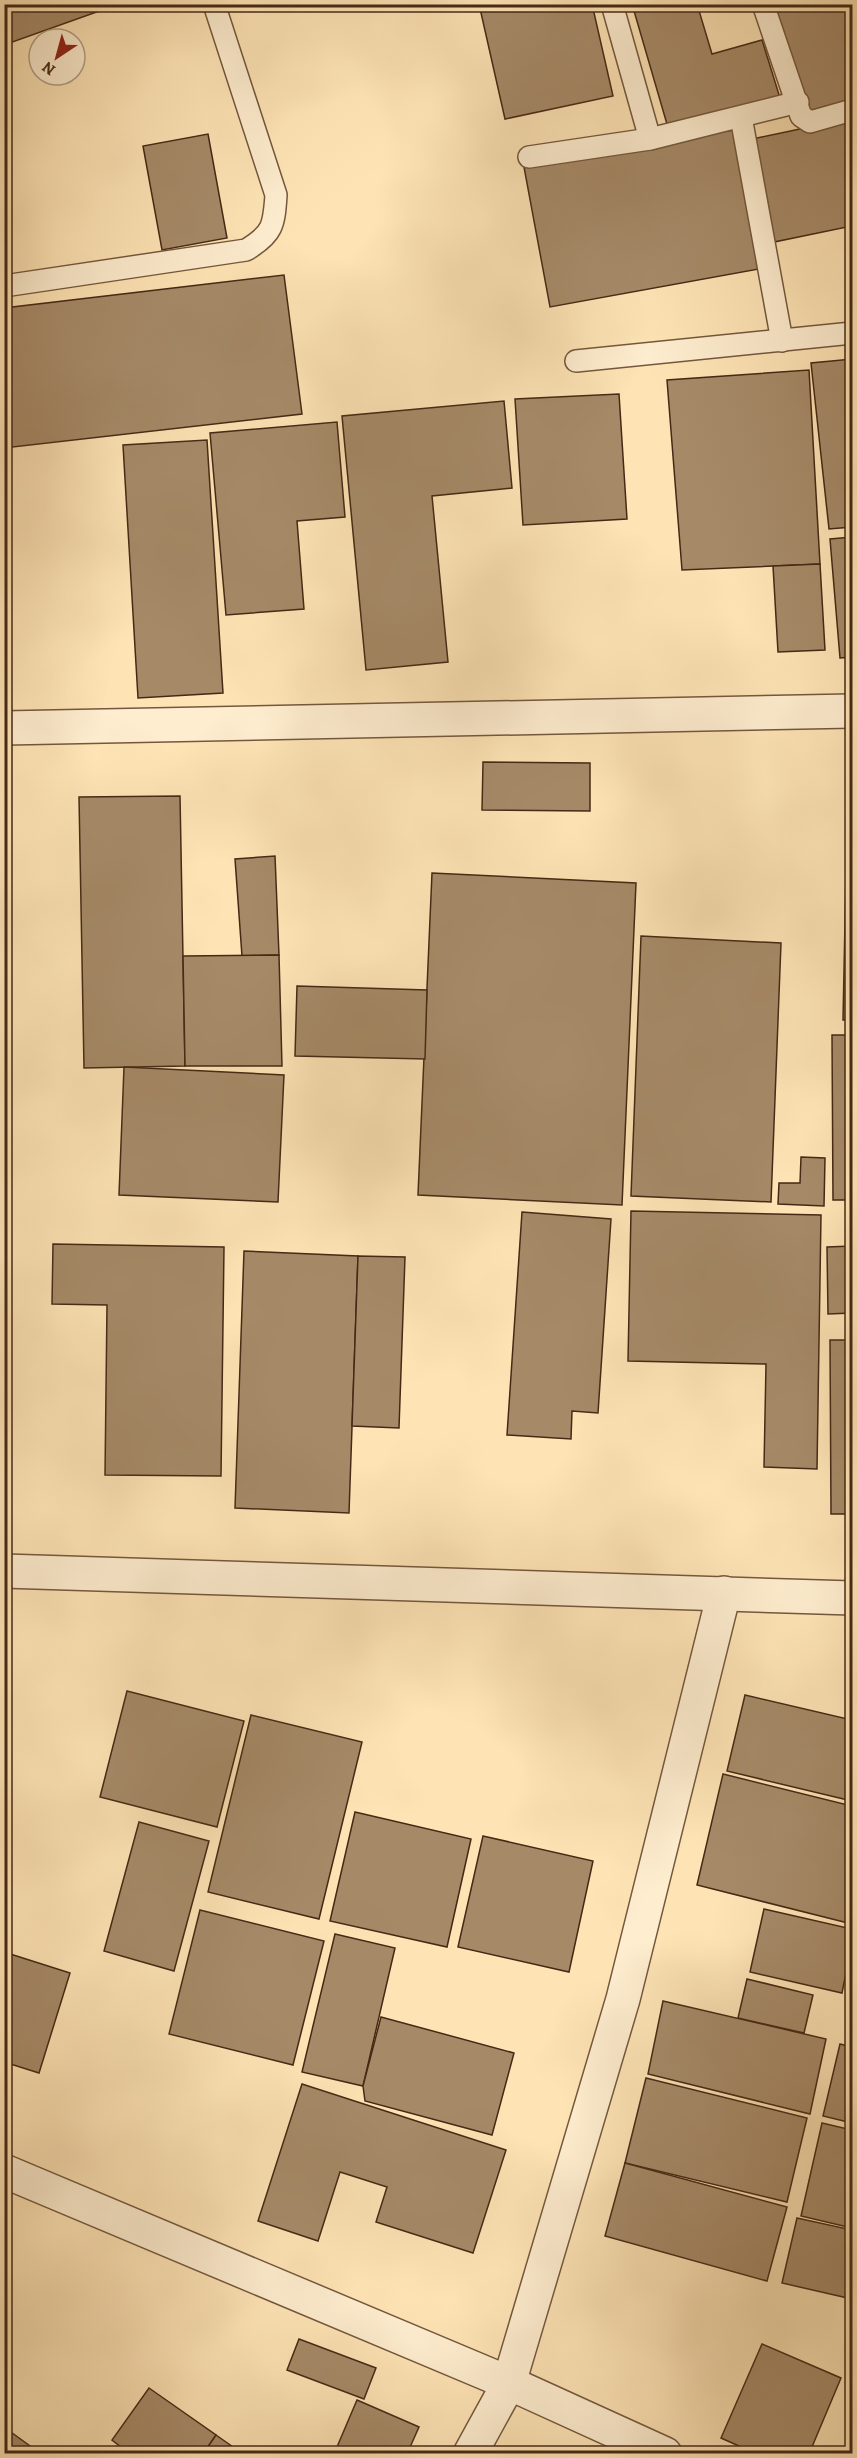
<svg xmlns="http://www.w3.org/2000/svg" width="857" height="2458" viewBox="0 0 857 2458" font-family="Alegreya,serif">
<rect width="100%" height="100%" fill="#fee4b5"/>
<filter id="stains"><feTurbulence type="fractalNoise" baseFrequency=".00333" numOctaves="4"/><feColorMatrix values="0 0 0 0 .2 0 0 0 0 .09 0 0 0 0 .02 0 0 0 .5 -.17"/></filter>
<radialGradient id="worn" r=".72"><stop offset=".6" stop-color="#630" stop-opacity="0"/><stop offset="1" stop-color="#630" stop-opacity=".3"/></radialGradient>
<g fill="#a68a68" stroke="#462915" stroke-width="1.5">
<path d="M27 4H119L4 45V13Z"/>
<path d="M479 4H592L613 96 505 119Z"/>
<path d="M632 4H697L712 54 762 40 780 98 669 131Z"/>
<path d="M773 4H852V102L806 116Z"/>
<path d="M852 118V226L774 242 752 139Z"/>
<path d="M733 130 759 269 550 307 524 167Z"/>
<path d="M208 134 227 238 162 250 143 146Z"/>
<path d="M284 275 302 414 4 448V308Z"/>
<path d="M852 359V527L829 529 811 363Z"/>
<path d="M809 370 820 564 682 570 667 380Z"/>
<path d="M619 394 627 519 523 525 515 399Z"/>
<path d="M504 401 512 488 432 496 448 662 366 670 342 416Z"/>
<path d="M337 422 345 517 297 521 304 609 226 615 210 433Z"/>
<path d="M207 440 223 693 138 698 123 445Z"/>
<path d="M852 537V657L840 658 830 539Z"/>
<path d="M820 564 825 650 778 652 773 566Z"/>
<path d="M483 762 590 763V811L482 810Z"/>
<path d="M848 774 852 775V1020H843Z"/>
<path d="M180 796 185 1066 84 1068 79 797Z"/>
<path d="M275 856 279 955 242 956 235 859Z"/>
<path d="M432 873 636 883 622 1205 418 1195Z"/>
<path d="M641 936 781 943 771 1202 631 1196Z"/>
<path d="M279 955 282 1066H185L183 956Z"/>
<path d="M297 986 427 990 425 1059 295 1056Z"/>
<path d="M832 1035H852V1200H833Z"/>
<path d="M124 1067 284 1075 278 1202 119 1195Z"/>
<path d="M801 1157 825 1158 824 1206 778 1204 779 1183H800Z"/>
<path d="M631 1211 821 1215 817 1469 764 1467 766 1364 628 1361Z"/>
<path d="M522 1212 611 1219 598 1413 572 1411 571 1439 507 1435Z"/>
<path d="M53 1244 224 1247 221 1476 105 1475 107 1305 52 1304Z"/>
<path d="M852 1246V1313L828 1314 827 1247Z"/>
<path d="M244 1251 358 1256 349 1513 235 1508Z"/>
<path d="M358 1256 405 1257 399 1428 352 1426Z"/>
<path d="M830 1340H852V1514H831Z"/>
<path d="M127 1691 244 1721 217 1827 100 1797Z"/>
<path d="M745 1695 852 1720V1801L727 1771Z"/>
<path d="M251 1715 362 1742 319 1919 208 1892Z"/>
<path d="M723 1774 852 1806V1924L697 1885Z"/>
<path d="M355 1812 471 1839 447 1947 330 1921Z"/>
<path d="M139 1822 209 1841 174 1971 104 1951Z"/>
<path d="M483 1836 593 1861 569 1972 458 1947Z"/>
<path d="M764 1909 852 1929V1943L842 1993 750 1972Z"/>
<path d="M200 1910 324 1941 293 2065 169 2034Z"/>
<path d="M335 1934 395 1948 363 2086 302 2072Z"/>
<path d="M4 1952 70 1973 39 2073 4 2062Z"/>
<path d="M747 1979 813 1995 804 2033 738 2018Z"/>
<path d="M663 2001 826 2039 810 2114 648 2074Z"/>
<path d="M381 2017 514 2053 492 2135 365 2101 363 2086Z"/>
<path d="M840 2044 852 2047V2123L823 2116Z"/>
<path d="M646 2078 807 2118 787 2202 625 2163Z"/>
<path d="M302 2084 506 2150 473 2253 376 2222 387 2187 340 2172 318 2241 258 2221Z"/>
<path d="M822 2123 852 2130V2228L801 2216Z"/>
<path d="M625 2163 787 2207 767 2281 605 2236Z"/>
<path d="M797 2218 852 2230V2299L782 2283Z"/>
<path d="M299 2339 376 2368 364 2399 287 2370Z"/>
<path d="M762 2344 841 2378 809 2454H757L721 2438Z"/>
<path d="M149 2388 216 2435 203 2454H130L112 2440Z"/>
<path d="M357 2400 419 2427 407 2454H334Z"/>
<path d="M4 2427 41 2454H4Z"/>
<path d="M216 2435 243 2454H203Z"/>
</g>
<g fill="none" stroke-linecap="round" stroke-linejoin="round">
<g stroke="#74583d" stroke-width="24">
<g id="service">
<path d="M612 4 650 139"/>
<path d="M763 4 801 116 810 122 852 110"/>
<path d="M741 117 782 341"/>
<path d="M529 157 650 139 798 102"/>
<path d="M4 286 246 250C273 234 274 225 276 195L214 4"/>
<path d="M576 361 852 333"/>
</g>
</g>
<g stroke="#74583d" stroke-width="36">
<g id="minor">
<path d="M4 728 852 711"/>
<path d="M4 1571 852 1598"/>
<path d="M4 2171 509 2383 665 2454"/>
<path d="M470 2454 509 2383 623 1999 724 1593"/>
</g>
</g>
<use href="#service" stroke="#feedcf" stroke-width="21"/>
<use href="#minor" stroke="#feedcf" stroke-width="33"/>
</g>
<rect width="857" height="2458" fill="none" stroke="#fee4b5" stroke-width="24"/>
<rect x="6" y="6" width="845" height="2446" fill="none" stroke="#462915" stroke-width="3"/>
<rect x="12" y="12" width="833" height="2434" fill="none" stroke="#462915" stroke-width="1.5"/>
<g transform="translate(57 57) rotate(216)"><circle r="28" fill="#feedcf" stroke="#b49f85" stroke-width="1.5"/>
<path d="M0-4.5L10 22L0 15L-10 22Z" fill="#8f2418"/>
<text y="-9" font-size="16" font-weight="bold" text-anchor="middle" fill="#462915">N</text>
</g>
<rect width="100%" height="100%" filter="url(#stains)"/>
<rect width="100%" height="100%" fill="url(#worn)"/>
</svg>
